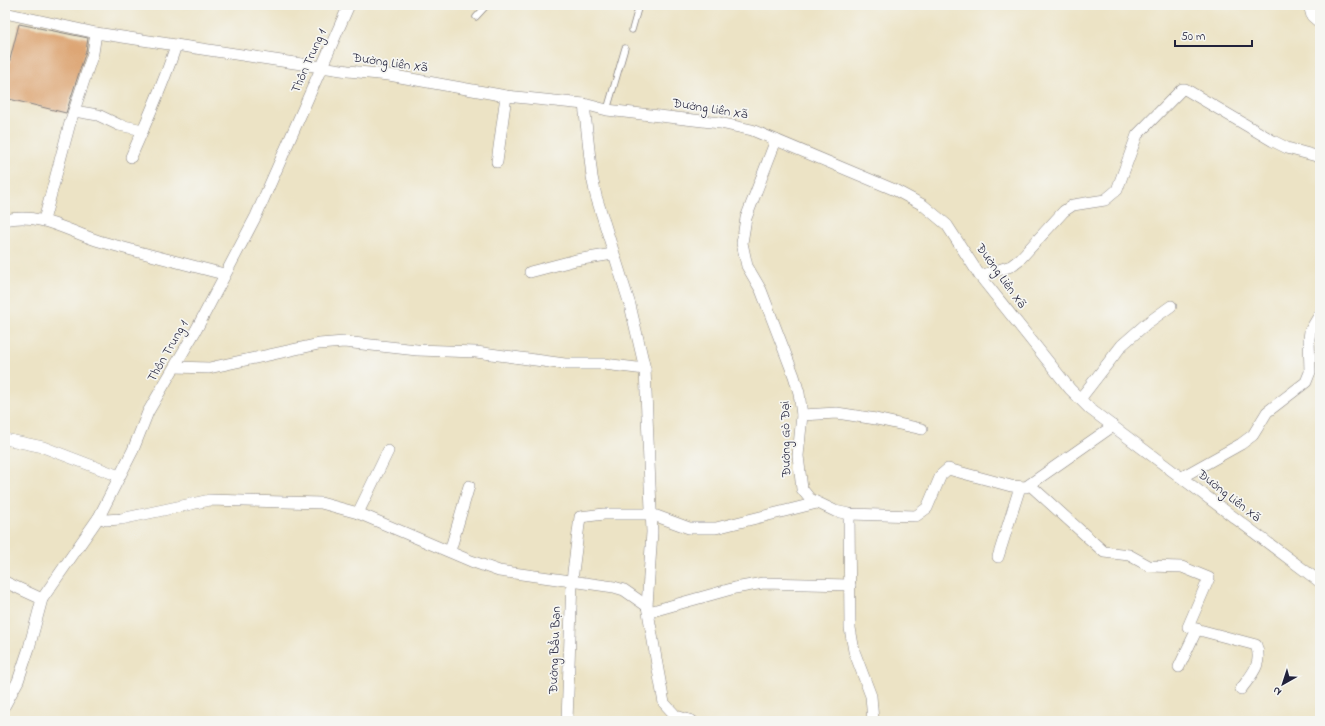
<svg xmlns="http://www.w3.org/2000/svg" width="1325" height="726" viewBox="0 0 1325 726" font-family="'Indie Flower',sans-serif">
<rect width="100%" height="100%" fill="#f6f6f2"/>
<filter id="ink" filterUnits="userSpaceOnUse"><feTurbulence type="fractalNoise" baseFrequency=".025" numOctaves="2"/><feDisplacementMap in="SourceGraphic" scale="8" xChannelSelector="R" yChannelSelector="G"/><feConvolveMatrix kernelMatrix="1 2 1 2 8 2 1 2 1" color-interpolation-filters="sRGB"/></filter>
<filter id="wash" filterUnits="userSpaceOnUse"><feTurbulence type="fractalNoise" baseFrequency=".012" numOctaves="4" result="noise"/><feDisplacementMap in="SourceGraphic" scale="16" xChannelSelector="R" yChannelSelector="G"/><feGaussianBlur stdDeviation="0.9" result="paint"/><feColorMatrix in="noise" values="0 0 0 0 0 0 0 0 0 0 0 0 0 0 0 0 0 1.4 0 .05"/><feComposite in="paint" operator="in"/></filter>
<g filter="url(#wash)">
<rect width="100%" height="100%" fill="#ece3c5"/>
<g id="blocks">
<path fill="#dda675" d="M19 24 88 38 86 51 66 113 5 98V79Z"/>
</g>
</g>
<g filter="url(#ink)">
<use href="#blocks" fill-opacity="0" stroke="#878280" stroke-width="1"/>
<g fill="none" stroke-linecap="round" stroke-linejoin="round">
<g stroke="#878280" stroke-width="7">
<g id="lane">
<path d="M476 17 487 5"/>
<path d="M632 30 639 5"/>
<path d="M607 110 625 48"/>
</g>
</g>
<g stroke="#878280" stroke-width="12">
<g id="street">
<path d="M1309 5 1312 16 1320 23"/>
<path d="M5 13 96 33 348 71 389 75 506 96 584 104 607 110 720 123 752 130 895 190 923 205 947 225 980 276 1070 389 1090 409 1320 582"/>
<path d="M584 104 592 177 596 196 630 305 645 369 652 532 647 606 658 670 664 703 676 716 692 721"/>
<path d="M74 111 98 115 119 125 143 130"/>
<path d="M776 140 746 218 742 243 747 266 761 290 794 376 799 393 802 415 798 456 802 489 810 499 835 511 849 514 916 516 927 508 941 475 948 469 1011 486 1026 487 1113 426"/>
<path d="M131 157C147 120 164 84 176 45"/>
<path d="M497 162 506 96"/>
<path d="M5 220C41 212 67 231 99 241 141 253 182 263 224 274"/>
<path d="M44 220 70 123 93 53 96 33"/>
<path d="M530 272 576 260 613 254"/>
<path d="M980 276 1011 266 1020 259 1064 211 1073 205 1105 200 1117 190 1137 135 1182 89H1185L1273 141 1287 148 1320 157"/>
<path d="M175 367 209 368 319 344 344 342 417 350 476 352 565 364H604L645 369"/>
<path d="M1080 399 1122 345 1146 324 1171 306"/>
<path d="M802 415 837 413 876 419 922 429"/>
<path d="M5 439 43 447 119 476"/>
<path d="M1182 477 1241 444 1253 435 1267 412 1306 382 1310 372 1309 339 1310 331 1320 314"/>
<path d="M1030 485 1104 552 1129 555 1149 566 1182 567 1209 578 1188 627 1256 645C1263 664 1252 674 1241 689"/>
<path d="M358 513 388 451"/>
<path d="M849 514 850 628 854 651 871 696 873 721"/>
<path d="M99 517 106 520 121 519 210 500 321 503 358 513 471 561 499 571 614 587 624 590 647 606"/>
<path d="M450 551 469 486"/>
<path d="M998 557 1020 487"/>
<path d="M5 582 42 599"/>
<path d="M649 612 735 588 763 583 850 585"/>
<path d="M1179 667 1197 629"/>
<path d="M5 705 18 681 29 648 42 599 99 517 133 450 148 412 196 330 256 216 349 5"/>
<path d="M567 721 572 580 580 517 604 514H651L689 528H716L817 503"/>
</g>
</g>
<use href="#lane" stroke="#fff" stroke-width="5.5"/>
<use href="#street" stroke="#fff" stroke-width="11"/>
</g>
</g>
<g text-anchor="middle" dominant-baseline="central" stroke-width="3.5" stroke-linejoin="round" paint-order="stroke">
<g font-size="13" fill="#22223b" stroke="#f6f6f2">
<text transform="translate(309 61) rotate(-66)">Thôn Trung 1</text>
<text transform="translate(390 63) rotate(8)">Đường Liên Xã</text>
<text transform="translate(710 109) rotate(9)">Đường Liên Xã</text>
<text transform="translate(1001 276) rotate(54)">Đường Liên Xã</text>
<text transform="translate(168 351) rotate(-60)">Thôn Trung 1</text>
<text transform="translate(786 439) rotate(-91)">Đường Gò Đại</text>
<text transform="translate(1229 496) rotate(38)">Đường Liên Xã</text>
<text transform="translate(555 650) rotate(-88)">Đường Bầu Bạn</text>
</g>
</g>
<rect width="1325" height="726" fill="none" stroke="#f6f6f2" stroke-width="20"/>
<g transform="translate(1283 684) rotate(219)" stroke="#f6f6f2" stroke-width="3" paint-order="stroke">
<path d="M0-3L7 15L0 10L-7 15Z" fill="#22223b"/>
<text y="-6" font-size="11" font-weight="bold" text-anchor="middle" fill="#22223b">N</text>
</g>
<path d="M1175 40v6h77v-6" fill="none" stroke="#22223b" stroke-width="2"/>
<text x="1181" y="40" font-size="12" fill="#22223b" stroke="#f6f6f2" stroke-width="3" paint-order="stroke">50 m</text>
</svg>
